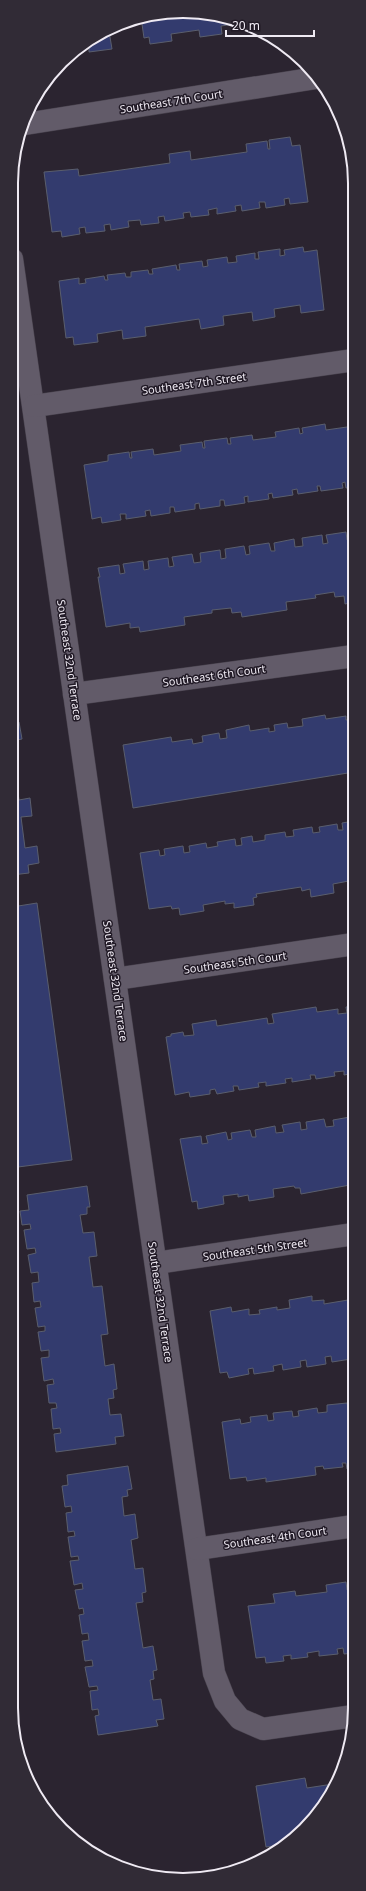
<svg xmlns="http://www.w3.org/2000/svg" width="366" height="1891" viewBox="0 0 366 1891" font-family="'Noto Sans',sans-serif">
<rect width="100%" height="100%" fill="#2b2430"/>
<g fill="#333b6e" stroke="#5a5e6d">
<path d="M205 12 241 23 221 26 222 34 200 37 199 30 171 34 172 41 150 44 149 37 144 38 141 17Z"/>
<path d="M109 31 112 49 89 52V46L81 47 80 46Z"/>
<path d="M290 137 292 146 300 145 308 202 290 204 289 198 284 199 285 205 266 208 265 202H259L260 208 242 211 241 205 235 206 236 211 217 214V208L208 210 209 215 191 217 190 212 183 213 184 218 165 221 164 216 158 217 159 223 141 225 140 220 128 221 129 227 111 230 110 224 104 225 105 231 86 233 85 227 79 228 80 234 62 237 61 231 52 232 44 172 78 169 79 176 170 163 169 154 190 151 191 160 247 152 246 144 267 141 268 149H270L269 140Z"/>
<path d="M303 247 304 252 317 250 324 310 301 313 300 305 274 309 275 317 253 321 252 312 223 316 224 325 201 329 199 319 145 327 146 336 123 339 122 330 97 334 98 342 74 345 73 337 66 338 59 281 79 278V284L86 283 85 279 104 276 105 280H108L107 275 125 273 126 277H131V272L148 270 149 274H153L152 269 176 265 177 270H180L179 264 202 261 203 267 208 266 207 260 227 257 228 263 237 262 236 256 255 253V259H259L258 252 280 249V256L285 255 284 250Z"/>
<path d="M325 424 326 430 354 426V487L346 488 345 482 342 483 343 488 321 491 320 486H317L318 491 298 494 297 489 292 490 293 495 273 498 272 493 268 494 269 499 248 502V496L244 497 245 503 225 506 224 500H220V506L200 509 199 503 195 504V509L175 512 174 507H170V513L151 516 150 510 145 511 146 516 126 519V514H120L121 520 102 523 101 517 92 519 84 465 108 461V455L129 452 130 458H132L131 452 153 449 154 455 181 451 180 445 202 442 203 448H205L204 441 227 438 228 444H231L230 438 252 435 253 440 276 437 275 432 299 428 300 434 303 433 302 428Z"/>
<path d="M354 530V602L345 604 344 596 335 597 334 592 315 595 316 598 286 602 287 610 242 617 241 612 232 613 231 608 212 610V613L184 617 185 625 140 632 139 627 130 628V623L106 627 98 577H100L98 568 119 565 120 574 125 573 123 564 143 561 144 570 149 569 148 561 168 558 169 567 174 566 172 557 192 554 194 563 201 562 200 553 220 550 221 559 226 558 225 549 244 546 246 555 250 554 249 546 269 543 271 551H275L274 543 294 539 295 547 303 546 302 538 322 535 323 544 328 543 326 535 346 532 347 540 352 539 351 531Z"/>
<path d="M325 715 326 719 346 716V720L354 719V772L133 808 123 745 171 737 172 742 192 739 193 744 203 742 202 736 219 733 220 739 227 738 226 730 249 725 250 731 269 728V732L275 731 274 725 287 723 288 728 303 726 302 719Z"/>
<path d="M19 722 22 739 12 741V723Z"/>
<path d="M12 749 19 800 30 798 32 816 21 817 25 848 37 846 39 863 28 865 29 873 12 875Z"/>
<path d="M354 821V880L333 884 334 893 311 897 310 889 302 891 301 887 256 894 257 897 253 898 254 905 234 908V903L225 904V901L203 905 204 911 180 915 179 908 172 909 171 906 149 909 140 853 159 850 160 856 165 855 164 849 183 846 184 853 190 852 189 846 206 843 207 848 218 846 217 842 235 839 236 846 242 845 241 838 252 836 253 842 265 840V835L285 832 286 837 294 836 293 830 312 827 313 833 320 832 319 827 337 824 338 830H343L342 823Z"/>
<path d="M37 903 72 1160 18 1167 12 1121V907Z"/>
<path d="M354 1006V1073L344 1075V1071L334 1072 335 1076 316 1079 315 1075H310L311 1079 292 1082V1078L285 1079 286 1083 266 1086V1082L258 1083 259 1087 239 1090 238 1086H233L234 1091 217 1094 215 1089 210 1090V1094L190 1097 189 1092 175 1095 166 1037 171 1036V1034L183 1032 184 1036 194 1035 192 1024 216 1020 217 1026 267 1018 268 1024 274 1023 272 1014 316 1007 317 1012 338 1009V1014L347 1013 346 1007Z"/>
<path d="M350 1117 352 1124H354V1177L349 1178 350 1185 301 1194 300 1188H295L294 1186 273 1189 274 1197 249 1201 248 1195 238 1197V1194L223 1196 224 1204 198 1209 197 1201 192 1202 180 1139 201 1136 202 1144 208 1143 206 1136 226 1132 228 1140 232 1139 231 1133 250 1130 252 1137H256L255 1130 275 1126 276 1133 284 1132 282 1125 300 1122 301 1130 307 1129 306 1122 324 1119 326 1127 334 1126 333 1120Z"/>
<path d="M87 1186 90 1207H87V1214L80 1215 83 1233 94 1232 97 1256 89 1257 93 1287 102 1286 108 1334 101 1335 105 1366 114 1364 117 1389 113 1390 114 1398 108 1399 110 1415 121 1414 124 1436 115 1437 116 1444 56 1452 54 1434 61 1433 60 1428 53 1429 51 1409 57 1408 56 1403H49L47 1385 54 1384 53 1379 44 1381 41 1358 49 1357V1350L41 1351 38 1332 45 1331V1326L38 1327 35 1308 41 1307 40 1301 34 1302 32 1283 39 1282 38 1272 31 1273 28 1255 36 1253 35 1248 27 1249 24 1230 31 1229 30 1224 22 1225 20 1211 29 1210 27 1195Z"/>
<path d="M312 1296V1301L324 1300V1304L354 1299V1353L349 1354 351 1359 332 1362 331 1356 325 1357 326 1364 307 1367 306 1360 300 1361 301 1367 283 1370 282 1364 273 1366 274 1371 254 1374 253 1368 248 1369 249 1374 229 1378 227 1372 220 1373 210 1311 231 1307 232 1312 249 1309V1315L260 1314 259 1310 277 1307V1310L290 1308 289 1300Z"/>
<path d="M352 1402H354V1468L347 1469 346 1463H342L343 1467 324 1469 323 1466 315 1467 316 1475 266 1482V1478L247 1481 246 1477 230 1479 222 1422 240 1419 241 1424 251 1422 250 1417 267 1415 268 1421 274 1420 273 1413 292 1411 293 1417 299 1416 298 1411 317 1408 318 1413 327 1412V1405L347 1403 348 1408 353 1407Z"/>
<path d="M128 1466 132 1489 127 1490 128 1496 122 1497 124 1516 135 1514 138 1538 131 1540 135 1569 143 1568 146 1592 142 1593 143 1602 136 1603 143 1648 153 1646 157 1670 153 1671 154 1679 150 1680 153 1700 161 1699 164 1719 156 1720 158 1726 98 1735 95 1716 99 1715 98 1709 92 1710 90 1691 98 1690 97 1686 89 1687 85 1667 93 1666 92 1660 85 1661 82 1641 89 1640 88 1633 82 1634 79 1615 84 1614 83 1608 79 1609 75 1590 83 1589 82 1583 74 1585 70 1561 79 1560 78 1556 71 1557 68 1537 75 1536 74 1531 68 1532 66 1513 72 1512 71 1506 65 1507 62 1486 68 1485 67 1475Z"/>
<path d="M354 1581V1653L344 1654 343 1648 337 1649 338 1654 319 1656V1651L307 1653 308 1657 291 1659V1655L283 1656 284 1661 266 1663 265 1657 256 1658 248 1606 275 1603 273 1594 295 1591 296 1596 327 1592 326 1585 346 1582 347 1590 351 1589 350 1582Z"/>
<path d="M305 1778 307 1788 333 1784V1779L337 1778 332 1794 296 1837 274 1851 273 1846 266 1847 256 1786Z"/>
</g>
<g fill="none" stroke-linecap="round" stroke-linejoin="round">
<g stroke="#48424d" stroke-width="23">
<g id="street">
<path d="M25 124 316 78"/>
<path d="M12 259 214 1673 225 1701 240 1719 263 1729 354 1716"/>
<path d="M34 406 354 360"/>
<path d="M74 694 354 656"/>
<path d="M115 979 354 944"/>
<path d="M156 1263 354 1234"/>
<path d="M197 1549 354 1526"/>
</g>
</g>
<use href="#street" stroke="#625b69" stroke-width="22"/>
</g>
<g text-anchor="middle" dominant-baseline="central" stroke-width="3" stroke-linejoin="round" paint-order="stroke">
<g font-size="11" fill="#efeaf3" stroke="#211a26">
<text transform="translate(171 101) rotate(-9)">Southeast 7th Court</text>
<text transform="translate(194 383) rotate(-8)">Southeast 7th Street</text>
<text transform="translate(70 660) rotate(82)">Southeast 32nd Terrace</text>
<text transform="translate(214 675) rotate(-8)">Southeast 6th Court</text>
<text transform="translate(235 962) rotate(-8)">Southeast 5th Court</text>
<text transform="translate(116 981) rotate(82)">Southeast 32nd Terrace</text>
<text transform="translate(255 1249) rotate(-8)">Southeast 5th Street</text>
<text transform="translate(161 1302) rotate(82)">Southeast 32nd Terrace</text>
<text transform="translate(275 1537) rotate(-8)">Southeast 4th Court</text>
</g>
</g>
<path d="M0 0H366V1891H0ZM183 18H183A165 165 0 0 1 348 183V1708A165 165 0 0 1 183 1873H183A165 165 0 0 1 18 1708V183A165 165 0 0 1 183 18Z" fill="#312b36" fill-rule="evenodd"/>
<path fill="none" stroke="#efeaf3" stroke-width="2" d="M183 18H183A165 165 0 0 1 348 183V1708A165 165 0 0 1 183 1873H183A165 165 0 0 1 18 1708V183A165 165 0 0 1 183 18Z"/>
<path d="M226 30v6h88v-6" fill="none" stroke="#efeaf3" stroke-width="2"/>
<text x="232" y="30" font-size="12" fill="#efeaf3" stroke="#211a26" stroke-width="3" paint-order="stroke">20 m</text>
</svg>
